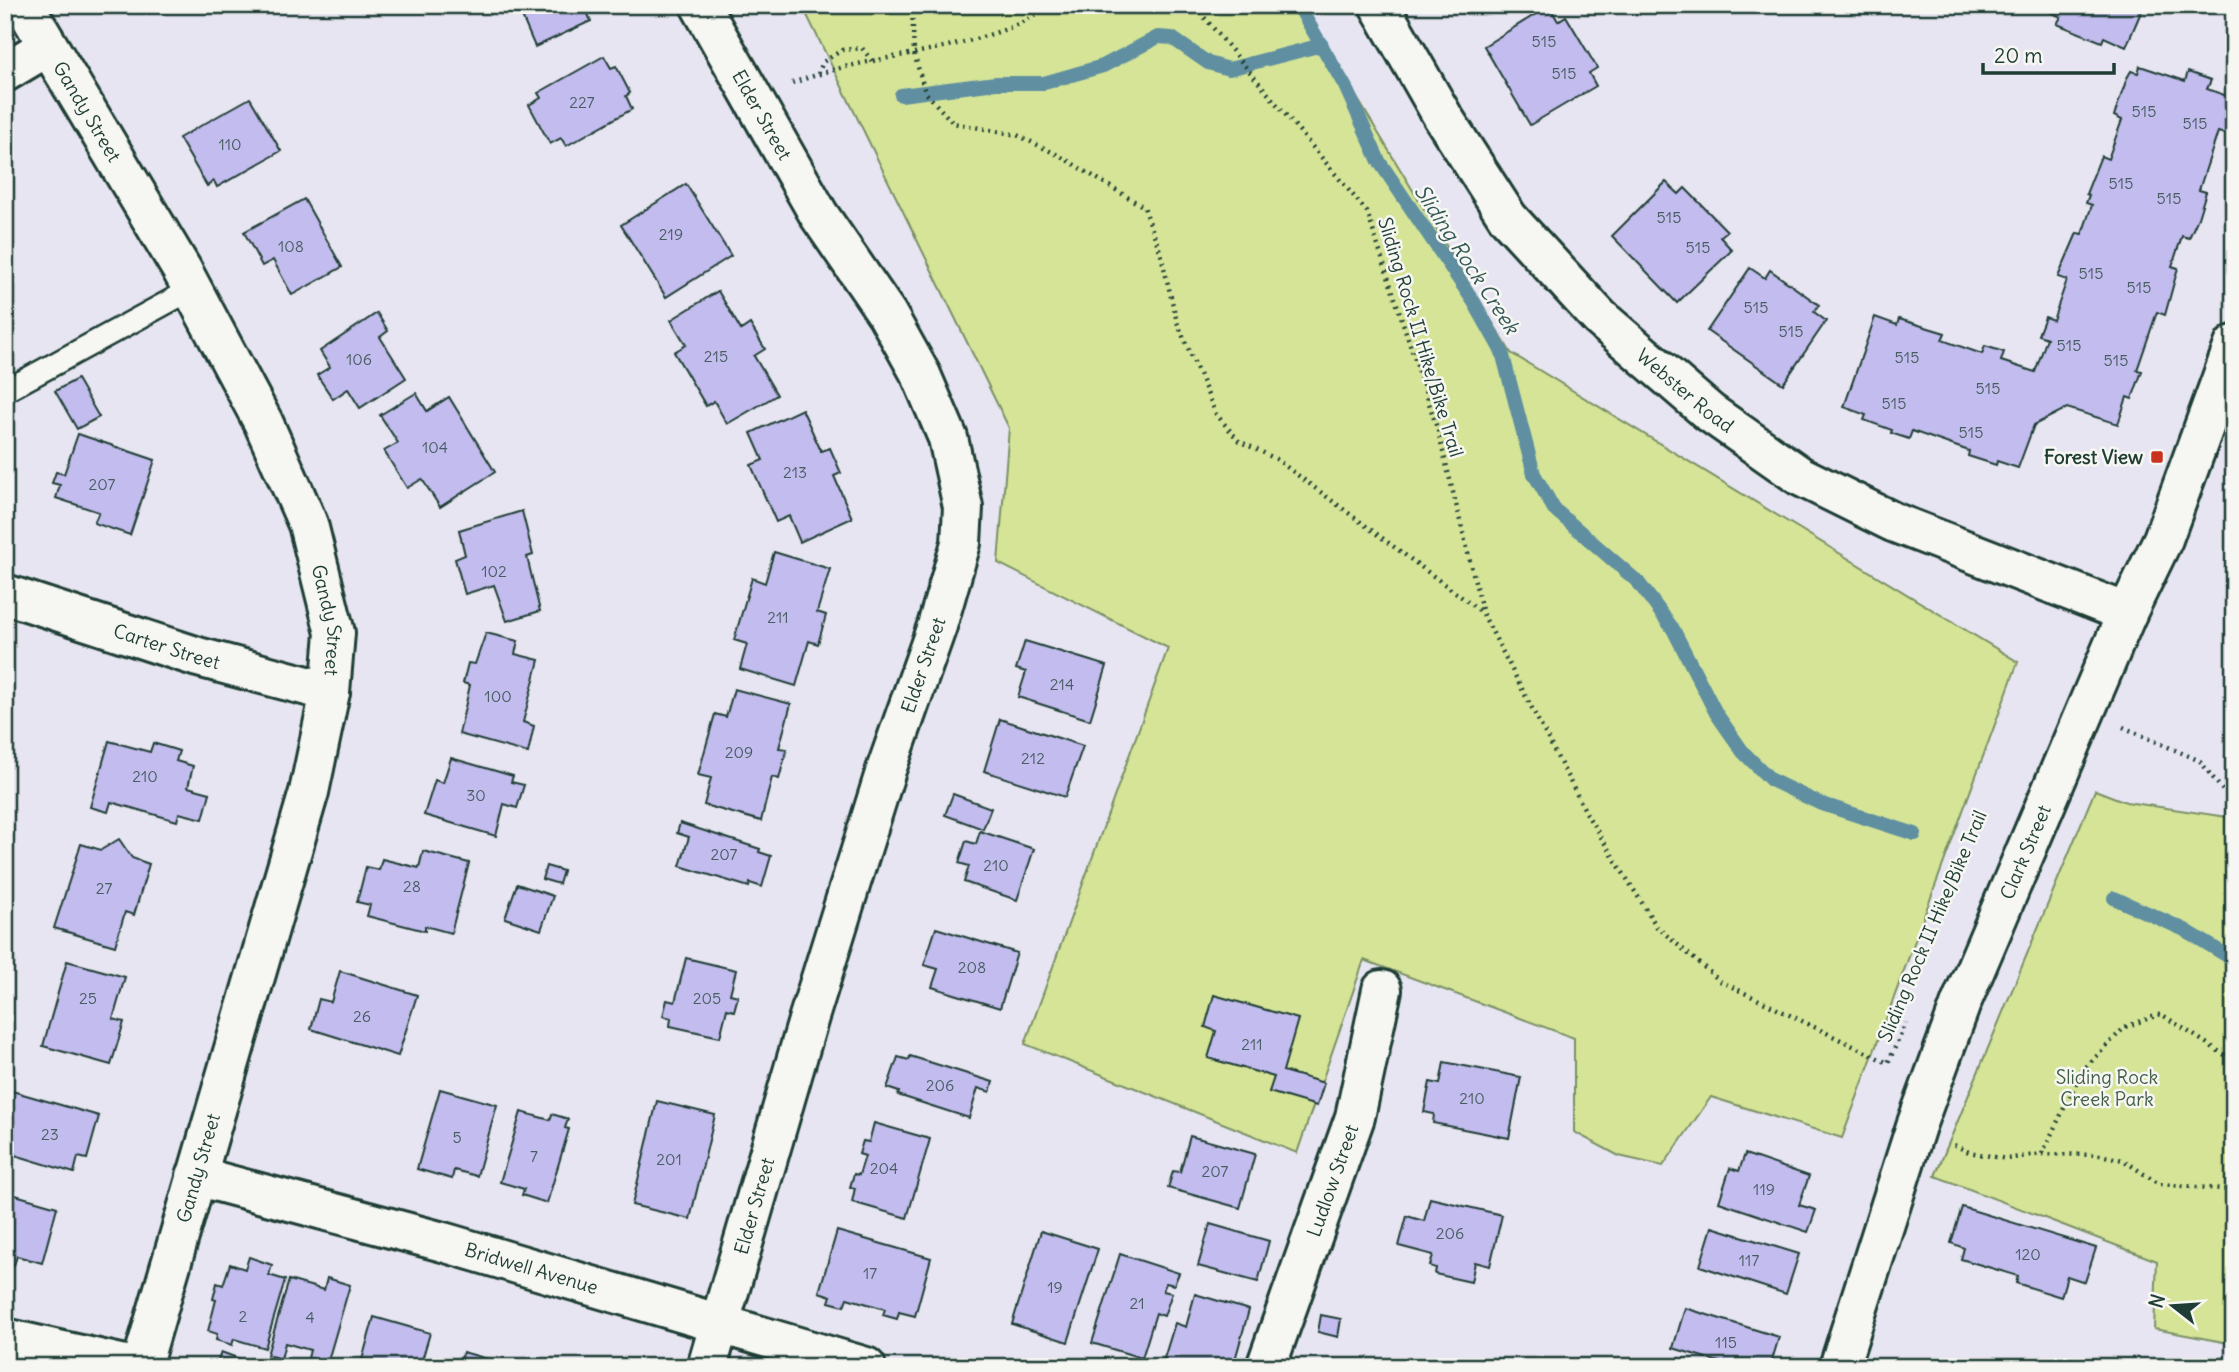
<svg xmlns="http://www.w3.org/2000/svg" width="2239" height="1372" viewBox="0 0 2239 1372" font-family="Delius,sans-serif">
<rect width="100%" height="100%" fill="#e7e5f1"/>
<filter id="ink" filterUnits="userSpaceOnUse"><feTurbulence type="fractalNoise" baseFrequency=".0143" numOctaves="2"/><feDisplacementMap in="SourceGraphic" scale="14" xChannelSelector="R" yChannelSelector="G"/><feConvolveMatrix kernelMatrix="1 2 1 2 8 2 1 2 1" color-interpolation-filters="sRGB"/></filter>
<g filter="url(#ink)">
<g fill="#d5e497" stroke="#7a9066" stroke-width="2">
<path d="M802 5H1301L1511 353 2018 662 1842 1138 1711 1097 1663 1166 1619 1156 1574 1132V1038L1364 960 1297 1153 1025 1044 1168 648 998 563 1009 428Z"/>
<path d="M2095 790 2126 802 2234 818V1344L2154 1329 2157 1261 1935 1176Z"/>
</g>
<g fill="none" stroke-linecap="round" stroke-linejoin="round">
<g stroke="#5f8fa1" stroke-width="14">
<path d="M1298 5 1345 86 1379 161 1474 302 1502 352 1534 474 1554 509 1638 582 1673 629 1716 713 1743 752 1771 780 1819 803 1915 834"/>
<path d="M901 95 996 83H1044L1103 66 1158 37 1172 38 1208 63 1229 69 1322 45"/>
<path d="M2114 898 2185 930 2234 960"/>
</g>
</g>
<g fill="#c3bcee" stroke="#1f3d34" stroke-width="2">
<path d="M517 5H584L591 21 535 47Z"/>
<path d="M2035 5H2144L2126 47 2104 37 2102 42 2057 24 2061 17Z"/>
<path d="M1549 6 1558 21 1566 16 1597 68 1589 73 1596 86 1530 125 1484 46Z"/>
<path d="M604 56 611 68 616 66 630 93 626 96 632 109 566 146 561 138 550 144 529 105 541 98 538 93Z"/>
<path d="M2140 66 2185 81 2188 72 2211 80 2207 89 2230 97 2228 104 2234 106V130L2227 127 2225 134 2218 132 2199 190 2206 192 2198 218 2189 238 2182 236 2172 266 2178 268 2165 315 2157 312 2137 370 2142 371 2132 399 2127 397 2118 424 2067 408 2034 425 2018 468 1997 461 1996 465 1968 456 1969 451 1912 431 1909 439 1891 433 1892 430 1864 420 1866 415 1844 407 1875 317 1897 325 1899 319 1945 333 1942 340 1982 354 1985 346 2004 352 2001 361 2035 372 2047 338 2038 335 2045 317 2053 320 2067 280 2058 277 2077 233 2082 234 2092 205 2086 203 2089 195 2086 194 2101 156 2108 159 2122 120 2114 116 2127 78 2131 71 2138 73Z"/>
<path d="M250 98 281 151 217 187 214 181 207 186 179 138Z"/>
<path d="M1666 182 1679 194 1685 188 1727 231 1720 237 1732 250 1677 303 1612 236Z"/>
<path d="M686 184 731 256 666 297 621 225Z"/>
<path d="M304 199 342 267 292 295 273 260 262 266 244 232Z"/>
<path d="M1750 268 1765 278 1770 270 1819 305 1814 312 1826 321 1783 384 1707 331Z"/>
<path d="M718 291 741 330 750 324 765 349 754 356 777 395 727 424 714 401 706 406 674 352 686 345 671 320Z"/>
<path d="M377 313 388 331 380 337 406 378 360 408 348 389 333 399 317 375 330 367 320 351Z"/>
<path d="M77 379 99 417 77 429 55 391Z"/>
<path d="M416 393 427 411 449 397 495 472 440 507 422 479 407 488 384 451 398 443 380 415Z"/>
<path d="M802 409 821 451 830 448 841 473 834 476 852 518 800 542 789 516 776 522 751 465 763 460 751 433Z"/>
<path d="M78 434 155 460 130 535 94 523 99 512 56 498 60 485 52 483 56 472 64 474Z"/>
<path d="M522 511 533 555 527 557 540 611 507 621 494 585 465 594 455 559 465 555 459 530Z"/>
<path d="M774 552 830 569 817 612 826 615 818 644 809 641 796 686 740 669 747 644 734 640 752 578 765 583Z"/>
<path d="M486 633 518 641 515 654 539 660 523 722 534 726 528 753 459 734 470 685 463 683 468 663 475 664Z"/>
<path d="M1025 641 1107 666 1090 720 1018 697 1026 672 1016 669Z"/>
<path d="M734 689 791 704 779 748 787 749 779 779 772 777 761 821 704 805 711 778 698 775 715 714 726 717Z"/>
<path d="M1000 719 1083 746 1065 797 984 771Z"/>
<path d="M109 741 150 752 153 743 179 751 176 761 193 766 188 787 210 793 203 819 179 813 177 821 111 802 108 812 90 807Z"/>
<path d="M451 758 513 776 511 782 524 785 517 808 504 804 496 836 424 815 435 780 443 783Z"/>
<path d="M953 794 991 808 983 829 945 815Z"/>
<path d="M680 823 760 849 759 852 771 856 762 887 750 883 749 887 680 866 689 837 677 833Z"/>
<path d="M980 831 1034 849 1017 900 964 882 969 866 959 863 966 841 976 844Z"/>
<path d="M119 839 132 858 149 864 134 915 125 912 115 946 54 928 81 844 101 850Z"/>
<path d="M423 851 469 863 451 933 425 926V931L367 916 370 905 357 902 366 867 379 870 382 859 419 868Z"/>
<path d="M546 866 563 871 559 884 542 879Z"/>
<path d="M517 884 553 896 541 930 505 918Z"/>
<path d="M936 928 1017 953 1000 1008 932 987 938 969 924 965Z"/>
<path d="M686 958 736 970 730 994 738 996 734 1011 727 1009 720 1037 670 1026 671 1018 663 1016 667 1000 675 1002Z"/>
<path d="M67 961 125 977 113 1019 124 1022 111 1065 43 1046Z"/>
<path d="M340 971 417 995 398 1056 311 1029 319 999 331 1002Z"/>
<path d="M1214 995 1298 1019 1283 1071 1324 1083 1317 1106 1269 1092 1274 1077 1208 1058 1216 1031 1205 1027Z"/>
<path d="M910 1056 993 1082 990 1092 978 1088 969 1118 898 1095 899 1092 887 1088 898 1057 909 1060Z"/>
<path d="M1444 1062 1521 1077 1509 1138 1433 1123 1434 1114 1424 1112 1430 1082 1440 1084Z"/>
<path d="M5 1089 99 1116 87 1159 78 1157 74 1173 5 1152Z"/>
<path d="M440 1089 497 1105 477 1176 454 1170 452 1179 417 1169Z"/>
<path d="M657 1101 715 1115 690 1219 632 1205Z"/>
<path d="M521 1112 550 1120 552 1114 568 1119 565 1128 569 1129 547 1203 522 1195 524 1189 500 1182Z"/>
<path d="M874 1123 930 1139 907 1218 852 1202 855 1188 850 1187 854 1174 859 1175 865 1156 859 1154 863 1141 869 1142Z"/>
<path d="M1190 1136 1255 1154 1240 1208 1168 1188 1173 1171 1180 1172Z"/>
<path d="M1745 1154 1809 1176 1799 1205 1816 1210 1808 1232 1719 1202 1730 1168 1739 1171Z"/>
<path d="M5 1192 57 1207 42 1263 17 1256 14 1265 5 1263Z"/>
<path d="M1430 1198 1502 1215 1490 1266 1475 1262 1471 1282 1435 1274 1436 1268 1430 1266 1433 1255 1399 1246 1407 1216 1424 1221Z"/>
<path d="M1962 1207 2096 1248 2085 1282 2067 1276 2061 1297 2016 1283 2018 1276 1961 1259 1964 1248 1951 1243Z"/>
<path d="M1210 1224 1269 1241 1258 1282 1198 1266Z"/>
<path d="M1712 1227 1799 1254 1786 1294 1700 1266Z"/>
<path d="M837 1231 931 1258 915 1316 899 1312 897 1319 883 1315 885 1309 847 1298 844 1306 829 1302 831 1296 819 1292Z"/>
<path d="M1041 1231 1098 1249 1068 1342 1012 1324Z"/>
<path d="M1120 1254 1179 1273 1174 1285 1166 1283 1163 1291 1172 1293 1164 1316 1156 1313 1142 1358 1092 1343Z"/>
<path d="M249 1257 272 1265 269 1275 285 1280 265 1348 234 1339 232 1345 216 1340 217 1334 208 1331 216 1300 213 1299 217 1283 223 1285 230 1264 245 1269Z"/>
<path d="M327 1278 350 1285 327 1364 308 1358 310 1350 285 1343 281 1359 267 1355 289 1280 324 1290Z"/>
<path d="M1195 1294 1249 1310 1233 1367 1162 1365 1175 1323 1186 1327Z"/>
<path d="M1685 1308 1779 1337 1770 1367H1736L1673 1348Z"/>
<path d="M1321 1315 1341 1319 1338 1337 1318 1332Z"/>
<path d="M374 1317 430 1333 420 1367H360Z"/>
<path d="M221 1352 259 1366V1367H216Z"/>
<path d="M463 1352 495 1361 493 1367H435L438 1357 460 1363Z"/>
</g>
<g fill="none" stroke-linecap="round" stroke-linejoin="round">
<g stroke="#1f3d34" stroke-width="26">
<path id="service" d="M5 391 192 289"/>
</g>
<g stroke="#1f3d34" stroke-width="44">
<g id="minor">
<path id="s1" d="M24 5 182 270 263 422 308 524 335 633 330 692 309 792 141 1367"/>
<path id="s2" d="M700 5 819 215 887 314 921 375 948 438 963 507 961 543 937 626 886 770 809 1017 707 1367"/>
<path id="s3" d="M1379 5 1443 117 1508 218 1600 318 1709 412 1800 476 1893 522 2127 613"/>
<path d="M5 72 47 47"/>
<path id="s4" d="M5 594 198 657 330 692"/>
<path id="s5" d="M196 1176 443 1242 866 1367"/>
<path d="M5 1338 134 1367"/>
<path id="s6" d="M1266 1367 1355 1117 1382 990"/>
<path id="s7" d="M1839 1367 1916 1126 1961 1003 2127 613 2163 539 2234 345"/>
</g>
</g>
<g stroke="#1f3d34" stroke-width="4.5" stroke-dasharray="2 5" stroke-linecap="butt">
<path d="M912 5 914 53 925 92 953 123 1017 135 1060 156 1144 207 1160 251 1177 322 1216 414 1239 441 1276 459 1483 613"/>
<path d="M1188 5 1199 11 1367 212 1438 431 1483 614 1589 818 1657 927 1720 981 1888 1063 1906 1023"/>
<path d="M818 74 823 62 842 50 862 48 872 61"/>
<path d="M792 83C811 77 830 70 849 66 910 52 1001 43 1051 5"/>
<path d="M2123 727 2200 761 2234 805"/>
<path d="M1954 1145 1969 1152 2006 1159 2042 1154 2100 1155 2123 1160 2159 1184 2234 1190"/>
<path d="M2042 1154 2082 1071 2125 1027 2161 1014 2234 1061"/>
</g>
<use href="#service" stroke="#f6f6f2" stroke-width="21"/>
<use href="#minor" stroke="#f6f6f2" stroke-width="38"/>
</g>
</g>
<rect fill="#c8321e" stroke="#f6f6f2" stroke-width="2.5" x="2150" y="450" width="14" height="14" rx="3.5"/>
<g text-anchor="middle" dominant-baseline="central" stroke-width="5" stroke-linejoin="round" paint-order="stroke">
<g font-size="16" fill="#485d62">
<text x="1544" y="41">515</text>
<text x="1564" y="73">515</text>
<text x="582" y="102">227</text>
<text x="2144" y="111">515</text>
<text x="2195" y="123">515</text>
<text x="230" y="144">110</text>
<text x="2121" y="183">515</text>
<text x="2169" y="198">515</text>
<text x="1669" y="217">515</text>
<text x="671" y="234">219</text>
<text x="291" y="246">108</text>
<text x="1698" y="247">515</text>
<text x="2091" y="273">515</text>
<text x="2139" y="287">515</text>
<text x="1756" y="307">515</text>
<text x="1791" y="331">515</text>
<text x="2069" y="345">515</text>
<text x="716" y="356">215</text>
<text x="1907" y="357">515</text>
<text x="359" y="359">106</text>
<text x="2116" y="360">515</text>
<text x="1988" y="388">515</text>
<text x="1894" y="403">515</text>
<text x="1971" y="432">515</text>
<text x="435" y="447">104</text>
<text x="795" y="472">213</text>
<text x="102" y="484">207</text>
<text x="494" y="571">102</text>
<text x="778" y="617">211</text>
<text x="1062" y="684">214</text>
<text x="498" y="696">100</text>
<text x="739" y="752">209</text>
<text x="1033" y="758">212</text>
<text x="145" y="776">210</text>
<text x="476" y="795">30</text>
<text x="724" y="854">207</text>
<text x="996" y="865">210</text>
<text x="412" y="886">28</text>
<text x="104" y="888">27</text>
<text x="972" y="967">208</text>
<text x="88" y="998">25</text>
<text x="707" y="998">205</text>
<text x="362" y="1016">26</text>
<text x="1252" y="1044">211</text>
<text x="940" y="1085">206</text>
<text x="1472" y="1098">210</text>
<text x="50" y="1134">23</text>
<text x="457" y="1137">5</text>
<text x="534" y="1156">7</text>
<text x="669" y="1159">201</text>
<text x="884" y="1168">204</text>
<text x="1215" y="1171">207</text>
<text x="1764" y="1189">119</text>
<text x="1450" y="1233">206</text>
<text x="2028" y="1254">120</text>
<text x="1749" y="1260">117</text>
<text x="870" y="1273">17</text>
<text x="1055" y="1287">19</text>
<text x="1137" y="1303">21</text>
<text x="243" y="1316">2</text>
<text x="310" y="1317">4</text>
<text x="1726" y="1342">115</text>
</g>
<g font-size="19" fill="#1f3d34" stroke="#f6f6f2">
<text stroke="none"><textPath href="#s1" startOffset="124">Gandy Street</textPath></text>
<text stroke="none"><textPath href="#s2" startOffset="126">Elder Street</textPath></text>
<text transform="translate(1421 337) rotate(73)">Sliding Rock II Hike/Bike Trail</text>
<text stroke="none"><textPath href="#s3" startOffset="497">Webster Road</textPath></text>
<text stroke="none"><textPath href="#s1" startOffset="691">Gandy Street</textPath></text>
<text stroke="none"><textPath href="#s4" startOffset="170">Carter Street</textPath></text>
<text transform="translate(923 665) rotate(-71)">Elder Street</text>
<text stroke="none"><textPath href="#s7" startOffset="548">Clark Street</textPath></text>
<text transform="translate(1932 926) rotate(-67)">Sliding Rock II Hike/Bike Trail</text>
<text transform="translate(198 1168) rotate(-74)">Gandy Street</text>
<text stroke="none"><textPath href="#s6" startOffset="198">Ludlow Street</textPath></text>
<text transform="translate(754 1206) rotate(-74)">Elder Street</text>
<text stroke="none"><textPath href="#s5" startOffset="348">Bridwell Avenue</textPath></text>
</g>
<g font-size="19" font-weight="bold" fill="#1f3d34" stroke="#f6f6f2" text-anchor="end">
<text x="2143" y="457">Forest View</text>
</g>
<g font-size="19" fill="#435e48" stroke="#f6f6f2">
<text x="2107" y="1077">Sliding Rock<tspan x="2107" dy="22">Creek Park</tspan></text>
</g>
<g font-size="21" font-style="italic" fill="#345858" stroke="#f6f6f2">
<text transform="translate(1467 259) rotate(57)">Sliding Rock Creek</text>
</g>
</g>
<rect width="2239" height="1372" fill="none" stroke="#f6f6f2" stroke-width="28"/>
<rect x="14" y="14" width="2211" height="1344" fill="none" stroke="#1f3d34" stroke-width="2.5" filter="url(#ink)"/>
<g transform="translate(2173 1306) rotate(287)" stroke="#f6f6f2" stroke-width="5" paint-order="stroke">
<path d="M0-5L12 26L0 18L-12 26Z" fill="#1f3d34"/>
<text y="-10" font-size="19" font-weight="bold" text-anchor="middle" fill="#1f3d34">N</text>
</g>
<path d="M1983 63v10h131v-10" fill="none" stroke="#1f3d34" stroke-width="3.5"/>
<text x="1994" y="63" font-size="21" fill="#1f3d34" stroke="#f6f6f2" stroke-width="5" paint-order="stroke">20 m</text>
</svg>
